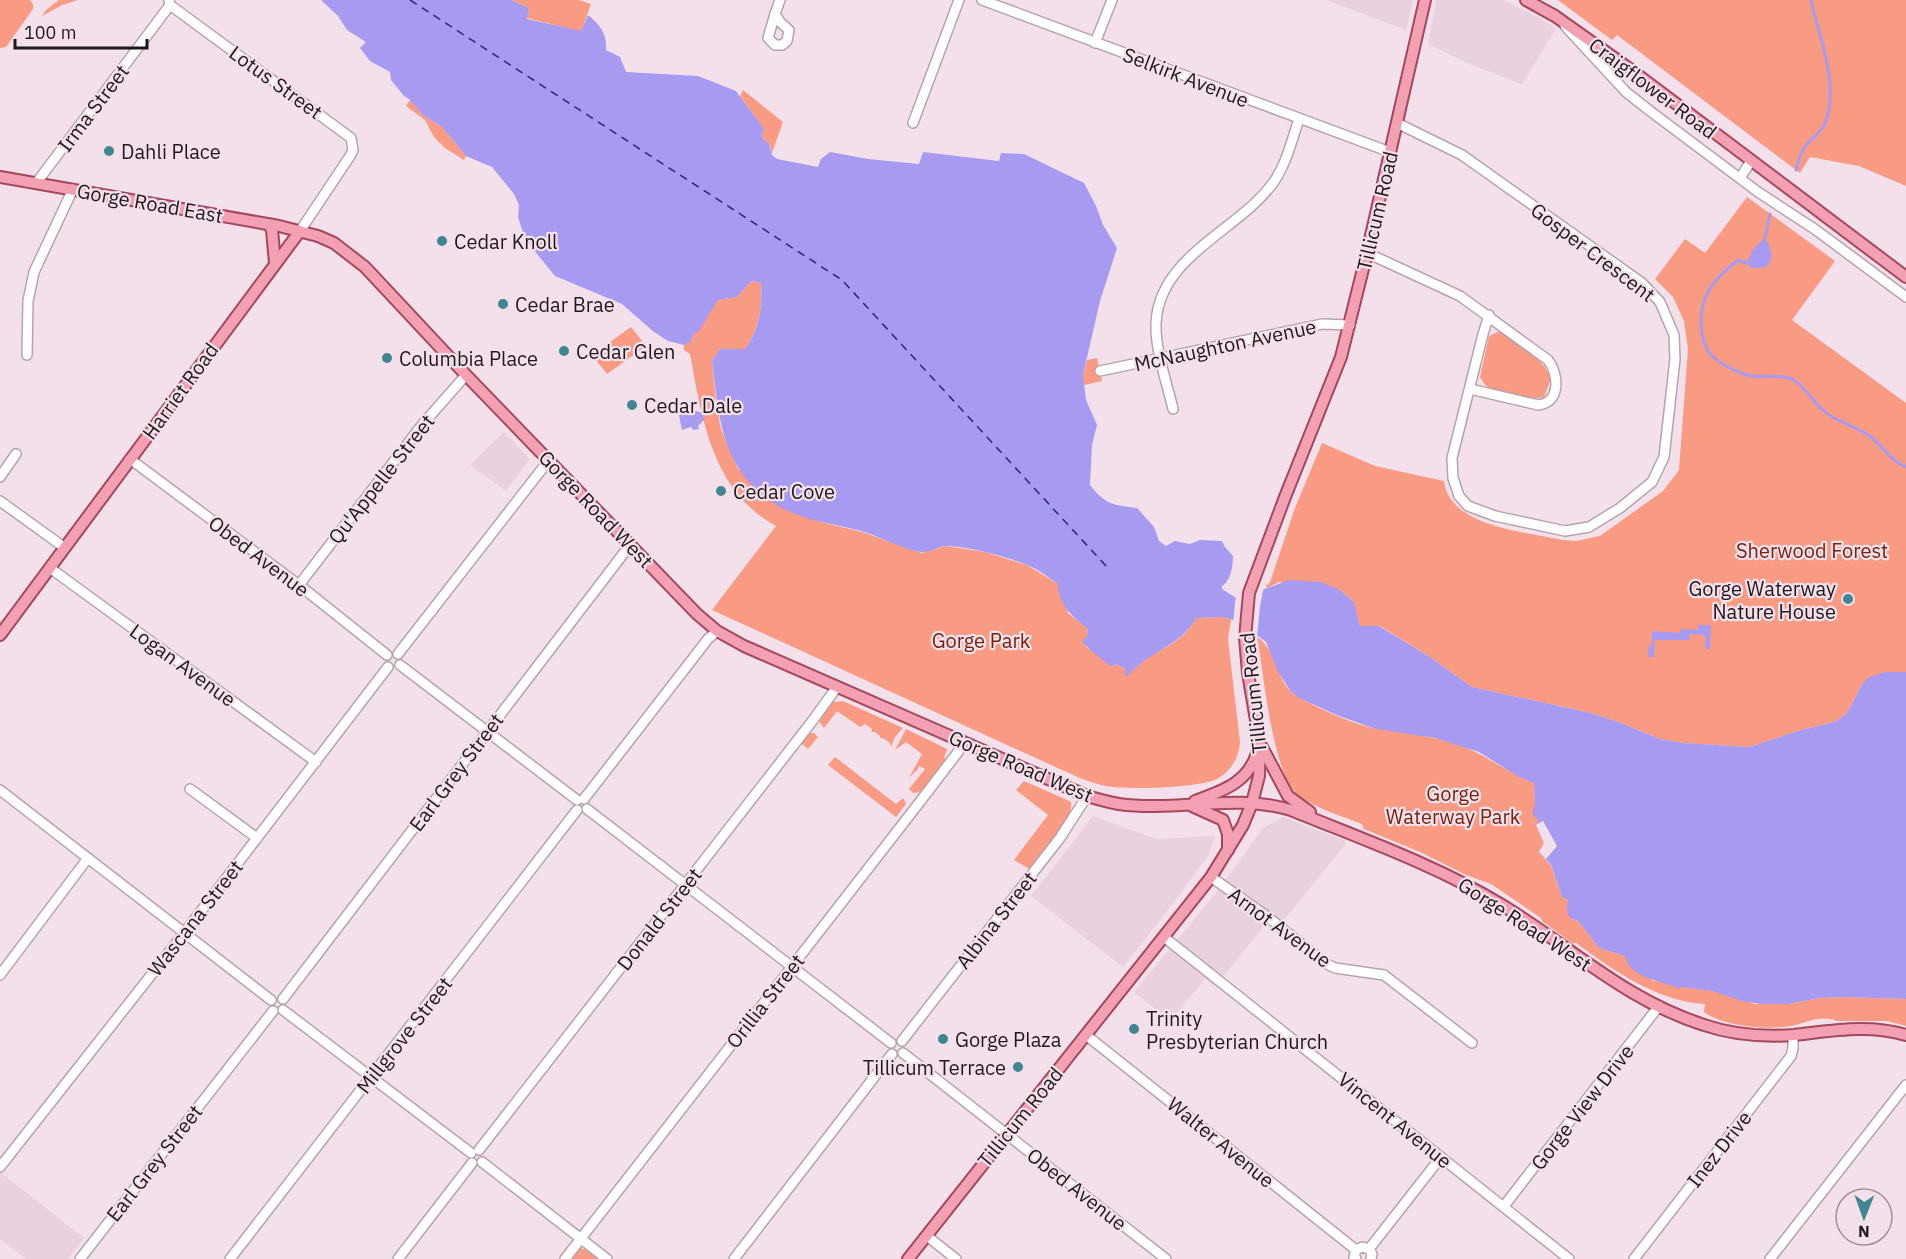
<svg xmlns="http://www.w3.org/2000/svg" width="1906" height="1259" viewBox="0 0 1906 1259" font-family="'IBM Plex Sans',sans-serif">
<rect width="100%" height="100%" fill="#f3e0eb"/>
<g fill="#ead1df">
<path d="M1326 0H1413L1406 30Z"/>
<path d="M1436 0H1502L1539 17 1556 29 1522 84 1472 65 1428 44Z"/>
<path d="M504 432 530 459 506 491 470 465Z"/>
<path d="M1093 816 1156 839 1215 836 1209 854 1175 901 1123 967 1031 896Z"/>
<path d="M1283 817 1346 841 1344 846 1283 921 1274 928 1266 923 1215 987 1205 979 1170 1021 1134 992 1216 893 1263 828Z"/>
<path d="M0 1172 84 1238 68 1259H26L0 1239Z"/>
</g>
<g fill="#f99a82">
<path d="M0 0H30L33 4V9L6 47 0 48Z"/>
<path d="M59 0H78L62 5 42 16 46 10Z"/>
<path d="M511 0H579L591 4 581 32 527 18 529 8Z"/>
<path d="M1558 0H1906V186L1859 166 1810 157 1800 173 1617 35 1612 40Z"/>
<path d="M743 90 783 122 772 153 769 143 764 140 762 135 763 128 740 96Z"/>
<path d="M410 100 423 115 442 127 466 156 464 160 445 148 434 137 425 120 406 106Z"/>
<path d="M1747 197 1835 261 1792 320 1906 403V672H1885L1864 681 1847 713 1837 721 1798 731 1749 747 1684 743 1660 739 1621 723 1591 713 1472 687 1430 657 1380 626H1360L1353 601 1340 590 1279 582 1267 588 1266 586 1270 582 1295 508 1322 443 1375 466 1444 481C1449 527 1527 532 1562 540L1576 541 1600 536 1663 491 1679 470 1688 349 1684 321 1673 297 1655 279 1685 239 1705 253Z"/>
<path d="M751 281 761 283C763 305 759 330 745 349H720L712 360 716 402 721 429 738 469 821 522 862 532 922 553 946 546 985 552 1027 565 1058 584 1068 613 1088 629 1086 647 1096 653 1111 667 1115 664 1125 668V675C1135 670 1143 660 1152 655 1170 646 1186 637 1196 618L1221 617 1231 619 1228 639 1240 742C1239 758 1231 771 1217 779 1199 788 1126 790 1106 786 1090 783 1076 776 1062 770L712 610 776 526C712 491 702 419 690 354L684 350V345L691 342 693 334 718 300 737 297Z"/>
<path d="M631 327 646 346 607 374 592 355Z"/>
<path d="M1500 331C1521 346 1541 355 1551 379L1544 397C1533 401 1501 393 1490 388 1485 386 1483 382 1480 377L1489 336Z"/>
<path d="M1097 358 1102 381 1084 385 1083 375 1087 360Z"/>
<path d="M1257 637C1278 650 1275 684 1298 697 1320 709 1354 725 1379 729 1405 733 1431 736 1456 744 1484 753 1506 772 1534 783L1535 805 1540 823 1536 825 1544 843 1539 852 1551 866 1562 897 1568 900V912L1572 919 1578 921 1599 948 1625 956 1631 968 1654 981H1665L1676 986 1712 991 1755 1004H1788L1820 998 1843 997 1906 999V1026L1887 1021H1837C1822 1015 1810 1021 1796 1025 1771 1031 1725 1027 1704 1012L1705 1004C1657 1001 1614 971 1576 943H1572L1542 921 1541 918 1491 884 1466 875 1420 852 1364 829 1362 824C1341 816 1318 809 1299 796 1272 776 1264 672 1257 637Z"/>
<path d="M833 700 835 702 843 701 903 728 895 737 891 747 890 743 883 738H880V736L875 732H872V729L865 724 860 727 837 711 824 728 819 721Z"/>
<path d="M906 729 947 749 944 758 946 759 922 792 913 793 909 789 925 769 919 766 917 770 909 778 922 754 906 742 895 750Z"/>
<path d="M809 733H814L818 737 808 749 801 743Z"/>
<path d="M835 757 896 804 903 798 906 804 896 817 828 765Z"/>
<path d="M1024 781 1065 799 1071 802C1075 817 1041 854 1031 868H1028L1014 860 1048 815 1016 790Z"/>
<path d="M580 1248 590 1251 601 1259H571Z"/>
</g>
<g fill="#a79af1">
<path d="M321 0H511L529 8 527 19 581 31 588 15C600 25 607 33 606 50L620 57 626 72 698 76 736 91 764 129 762 135 764 140 769 143 772 155 777 159 818 167 821 159 830 152 868 159 919 164 923 152 999 161 1001 153 1024 154 1084 183 1096 206 1103 225 1117 248 1100 301 1083 375 1086 400 1097 425 1092 445 1090 485C1105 505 1114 505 1137 508L1154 527 1159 541 1166 546 1175 541 1190 544 1200 540 1222 541 1225 547 1233 556C1233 565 1231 581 1222 586V589L1238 599 1289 580 1321 582 1340 590 1354 602 1360 626H1379L1430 657 1472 687 1591 713 1621 723 1660 739 1684 743 1749 747 1798 731 1837 721 1847 713 1864 681 1870 677 1885 672H1906V999L1843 997 1820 998 1788 1004H1761L1742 1001 1712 991 1681 987 1680 989C1665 981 1629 979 1625 956L1599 948 1578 921 1570 918 1567 912 1568 900 1562 897 1551 865 1539 852 1544 843 1536 825 1539 822 1532 813 1535 805 1534 783 1519 777 1479 752 1435 738 1376 729 1339 716 1299 698 1291 692 1278 672 1266 642 1250 630 1231 619 1221 617 1196 618C1181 647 1146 652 1127 677L1125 675V668L1115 664 1111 667C1102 658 1089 651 1082 641L1087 637 1088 629C1073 617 1058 605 1058 584 1048 577 1038 569 1027 565 1006 556 970 547 947 546 939 546 930 553 921 552 905 550 878 536 861 531 835 524 806 521 782 508 722 475 719 421 712 360L720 349H745C759 331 763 305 761 283L751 281 737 297 718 300 698 332 693 334 691 342 684 345 668 341 654 332 622 304 555 276 525 239 518 217 519 205 514 194 492 167 466 156 442 127 423 115 409 99 404 96 391 80 390 72 370 61 360 48 366 42 347 30 338 16Z"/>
<path d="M1765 237C1770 248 1776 257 1766 267 1759 268 1751 270 1746 263L1753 250Z"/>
<path d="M696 411 703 413 704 420 698 426 699 429 693 430 691 427 682 430 679 415Z"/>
<path d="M1698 625H1711L1710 649H1705V635L1690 634 1689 640H1655L1654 657H1648L1649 645H1652V631L1680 633V629L1698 630Z"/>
</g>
<g fill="#f3e0eb">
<path d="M1264 586 1260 606 1257 637H1253L1233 623 1236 594 1239 596Z"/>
<path d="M1543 821 1557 846 1546 859 1539 852 1544 843 1536 825Z"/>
</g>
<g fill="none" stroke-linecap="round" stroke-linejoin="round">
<g stroke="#a79af1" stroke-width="3">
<path d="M1796 170C1798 163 1800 154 1804 148 1809 140 1821 133 1825 124 1840 85 1819 37 1811 0"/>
<path d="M1765 237 1770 214"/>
<path d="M1746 263 1738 260C1726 270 1714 280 1707 294 1699 310 1698 340 1711 355 1720 364 1735 371 1747 375 1761 379 1777 373 1792 379 1804 385 1813 402 1824 411 1837 423 1858 426 1872 438 1884 448 1890 460 1906 467"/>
</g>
<path stroke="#3b1d7f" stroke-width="1.5" stroke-dasharray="8 6" stroke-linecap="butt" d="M410 0 842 280 1107 567"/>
<g stroke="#b5a4ae" stroke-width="12">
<g id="minor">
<path d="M169 0 170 5 351 138 353 150 350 156 300 231"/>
<path d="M982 0 1390 152"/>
<path d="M775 14 780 22 789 30 787 41 782 45H775L768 38Z"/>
<path d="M775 14 780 0"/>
<path d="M1565 26 1626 92 1650 111 1758 192 1816 230 1906 297"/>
<path d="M1095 43 1112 0"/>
<path d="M913 123 959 0"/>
<path d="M1397 123 1462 155 1642 283 1660 302 1674 335 1675 359 1664 457 1652 482 1620 508 1589 527 1565 531 1495 516 1468 506 1459 496 1453 478 1452 458 1483 334 1489 315"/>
<path d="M1740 178 1751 161"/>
<path d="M37 182 170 5"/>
<path d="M1367 253 1460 296 1548 360C1559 374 1561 403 1538 405L1470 389"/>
<path d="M27 355 28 301 34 272 73 189"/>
<path d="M1100 371 1322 324 1350 325"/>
<path d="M1173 409C1167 383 1155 350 1156 323 1159 256 1238 231 1273 183 1286 165 1292 140 1299 119"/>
<path d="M130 459 299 585 387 655"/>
<path d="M0 477 16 454"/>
<path d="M0 501 65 548"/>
<path d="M50 568 316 762"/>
<path d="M299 585 422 425 466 375"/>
<path d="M398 654 549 460"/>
<path d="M400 665 577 800"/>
<path d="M190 789 257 838"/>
<path d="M0 790 271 1000"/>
<path d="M584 799 708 639 717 631"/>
<path d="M587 809 891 1043"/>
<path d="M1211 877 1269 918 1325 963 1335 968 1384 975 1472 1043"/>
<path d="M1164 937 1569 1259"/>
<path d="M0 975 88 858"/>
<path d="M283 999 630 545"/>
<path d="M283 1010 471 1153"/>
<path d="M1086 1035 1356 1250"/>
<path d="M902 1041 1060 838 1087 796"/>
<path d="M903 1053 1166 1259"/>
<path d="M479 1150 810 724 837 687"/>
<path d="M482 1162 607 1259"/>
<path d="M0 1167 185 932 388 667"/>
<path d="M1504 1206 1659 1006"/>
<path d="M927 1236 956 1259"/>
<path d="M1369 1249 1441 1157"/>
<path d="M80 1259 273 1011"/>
<path d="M230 1259 577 810"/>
<path d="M398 1259 472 1163"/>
<path d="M565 1259 919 803 958 752 963 742"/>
<path d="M734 1259 892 1054"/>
<path d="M1356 1259 1354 1257 1356 1250 1362 1247 1369 1249 1372 1254 1371 1259"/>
<path d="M1634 1259 1791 1056 1793 1048V1035"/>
<path d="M1770 1259 1906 1085"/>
</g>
</g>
<g stroke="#a4485e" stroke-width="14">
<g id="major">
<path d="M1526 0 1555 16 1634 72 1906 277"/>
<path d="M0 177 279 226 318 236 334 243 365 267 466 375 697 614 717 631 744 646 1087 796C1097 799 1108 802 1119 804 1176 812 1235 793 1291 810 1362 839 1436 865 1502 905 1571 947 1625 1000 1704 1025 1733 1035 1763 1037 1794 1035 1832 1031 1868 1024 1906 1035"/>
<path d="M269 225 272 230 275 263"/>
<path d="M0 635 300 231"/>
<path d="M1262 747 1288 796 1310 812"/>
<path d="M1195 801C1222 791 1248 783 1257 753"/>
<path d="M1192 806 1223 820 1228 834V850"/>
<path d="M908 1259 1211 877 1243 825 1252 803 1259 776 1260 744 1248 673 1245 638 1249 593 1285 497 1341 357 1367 253 1425 0"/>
</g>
</g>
<use href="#minor" stroke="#fff" stroke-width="9"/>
<use href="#major" stroke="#f3a0b3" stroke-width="10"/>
</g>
<g fill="#408692" stroke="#f3e0eb" stroke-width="2">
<circle cx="109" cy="151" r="6"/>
<circle cx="442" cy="241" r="6"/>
<circle cx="503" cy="304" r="6"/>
<circle cx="564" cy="351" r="6"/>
<circle cx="387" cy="358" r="6"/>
<circle cx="632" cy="405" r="6"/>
<circle cx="721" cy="491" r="6"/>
<circle cx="1848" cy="599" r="6"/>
<circle cx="1134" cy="1029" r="6"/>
<circle cx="943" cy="1039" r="6"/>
<circle cx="1018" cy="1067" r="6"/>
</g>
<g text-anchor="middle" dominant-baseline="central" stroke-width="4.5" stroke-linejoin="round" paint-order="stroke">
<g font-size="20" fill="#1f191d" stroke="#f3e0eb">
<text transform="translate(1186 77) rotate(21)">Selkirk Avenue</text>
<text transform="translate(276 82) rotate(36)">Lotus Street</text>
<text transform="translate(1653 88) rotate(37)">Craigflower Road</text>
<text transform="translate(93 108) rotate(-53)">Irma Street</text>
<text transform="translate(150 203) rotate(10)">Gorge Road East</text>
<text transform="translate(1377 211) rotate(-77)">Tillicum Road</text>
<text transform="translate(1593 252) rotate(37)">Gosper Crescent</text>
<text transform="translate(1225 345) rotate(-12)">McNaughton Avenue</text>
<text transform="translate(180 391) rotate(-54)">Harriet Road</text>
<text transform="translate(381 479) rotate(-52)">Qu'Appelle Street</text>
<text transform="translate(596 509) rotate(46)">Gorge Road West</text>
<text transform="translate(259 556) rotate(37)">Obed Avenue</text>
<text transform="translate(183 665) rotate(36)">Logan Avenue</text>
<text transform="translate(1253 693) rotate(-96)">Tillicum Road</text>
<text transform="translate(1021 766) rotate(23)">Gorge Road West</text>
<text transform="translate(456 772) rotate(-53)">Earl Grey Street</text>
<text transform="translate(195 918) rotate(-52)">Wascana Street</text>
<text transform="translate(659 919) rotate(-52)">Donald Street</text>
<text transform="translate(996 920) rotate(-52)">Albina Street</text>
<text transform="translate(1525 924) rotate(33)">Gorge Road West</text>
<text transform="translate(1280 927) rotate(36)">Arnot Avenue</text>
<text transform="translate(765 1001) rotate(-52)">Orillia Street</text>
<text transform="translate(404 1035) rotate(-52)">Millgrove Street</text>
<text transform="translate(1582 1107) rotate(-52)">Gorge View Drive</text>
<text transform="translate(1020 1117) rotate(-51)">Tillicum Road</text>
<text transform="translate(1395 1120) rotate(39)">Vincent Avenue</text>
<text transform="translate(1221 1142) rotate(39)">Walter Avenue</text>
<text transform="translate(1719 1149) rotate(-52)">Inez Drive</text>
<text transform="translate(154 1163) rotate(-52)">Earl Grey Street</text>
<text transform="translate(1077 1189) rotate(38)">Obed Avenue</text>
</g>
<g font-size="20" fill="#1f191d" stroke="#f3e0eb" text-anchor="start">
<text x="121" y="151">Dahli Place</text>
<text x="454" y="241">Cedar Knoll</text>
<text x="515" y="304">Cedar Brae</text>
<text x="576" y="351">Cedar Glen</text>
<text x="399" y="358">Columbia Place</text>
<text x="644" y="405">Cedar Dale</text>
<text x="733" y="491">Cedar Cove</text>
<text x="1836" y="588" text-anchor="end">Gorge Waterway<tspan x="1836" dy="23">Nature House</tspan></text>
<text x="1146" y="1018">Trinity<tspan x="1146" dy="23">Presbyterian Church</tspan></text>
<text x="955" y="1039">Gorge Plaza</text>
<text x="1006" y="1067" text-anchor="end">Tillicum Terrace</text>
</g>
<g font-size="20" fill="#78230d" stroke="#f3e0eb">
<text x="1812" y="550">Sherwood Forest</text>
<text x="981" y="640">Gorge Park</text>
<text x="1453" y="793">Gorge<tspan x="1453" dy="23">Waterway Park</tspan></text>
</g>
</g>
<g transform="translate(1864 1217) rotate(181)"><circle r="28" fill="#f3e0eb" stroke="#9e9099" stroke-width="1.5"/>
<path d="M0-4.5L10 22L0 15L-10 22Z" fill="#408692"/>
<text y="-9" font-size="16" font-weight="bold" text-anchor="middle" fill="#1f191d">N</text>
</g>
<path d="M15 39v9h132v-9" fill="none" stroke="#1f191d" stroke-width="3"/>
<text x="24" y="39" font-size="18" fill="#1f191d" stroke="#f3e0eb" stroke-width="4.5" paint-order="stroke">100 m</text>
</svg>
